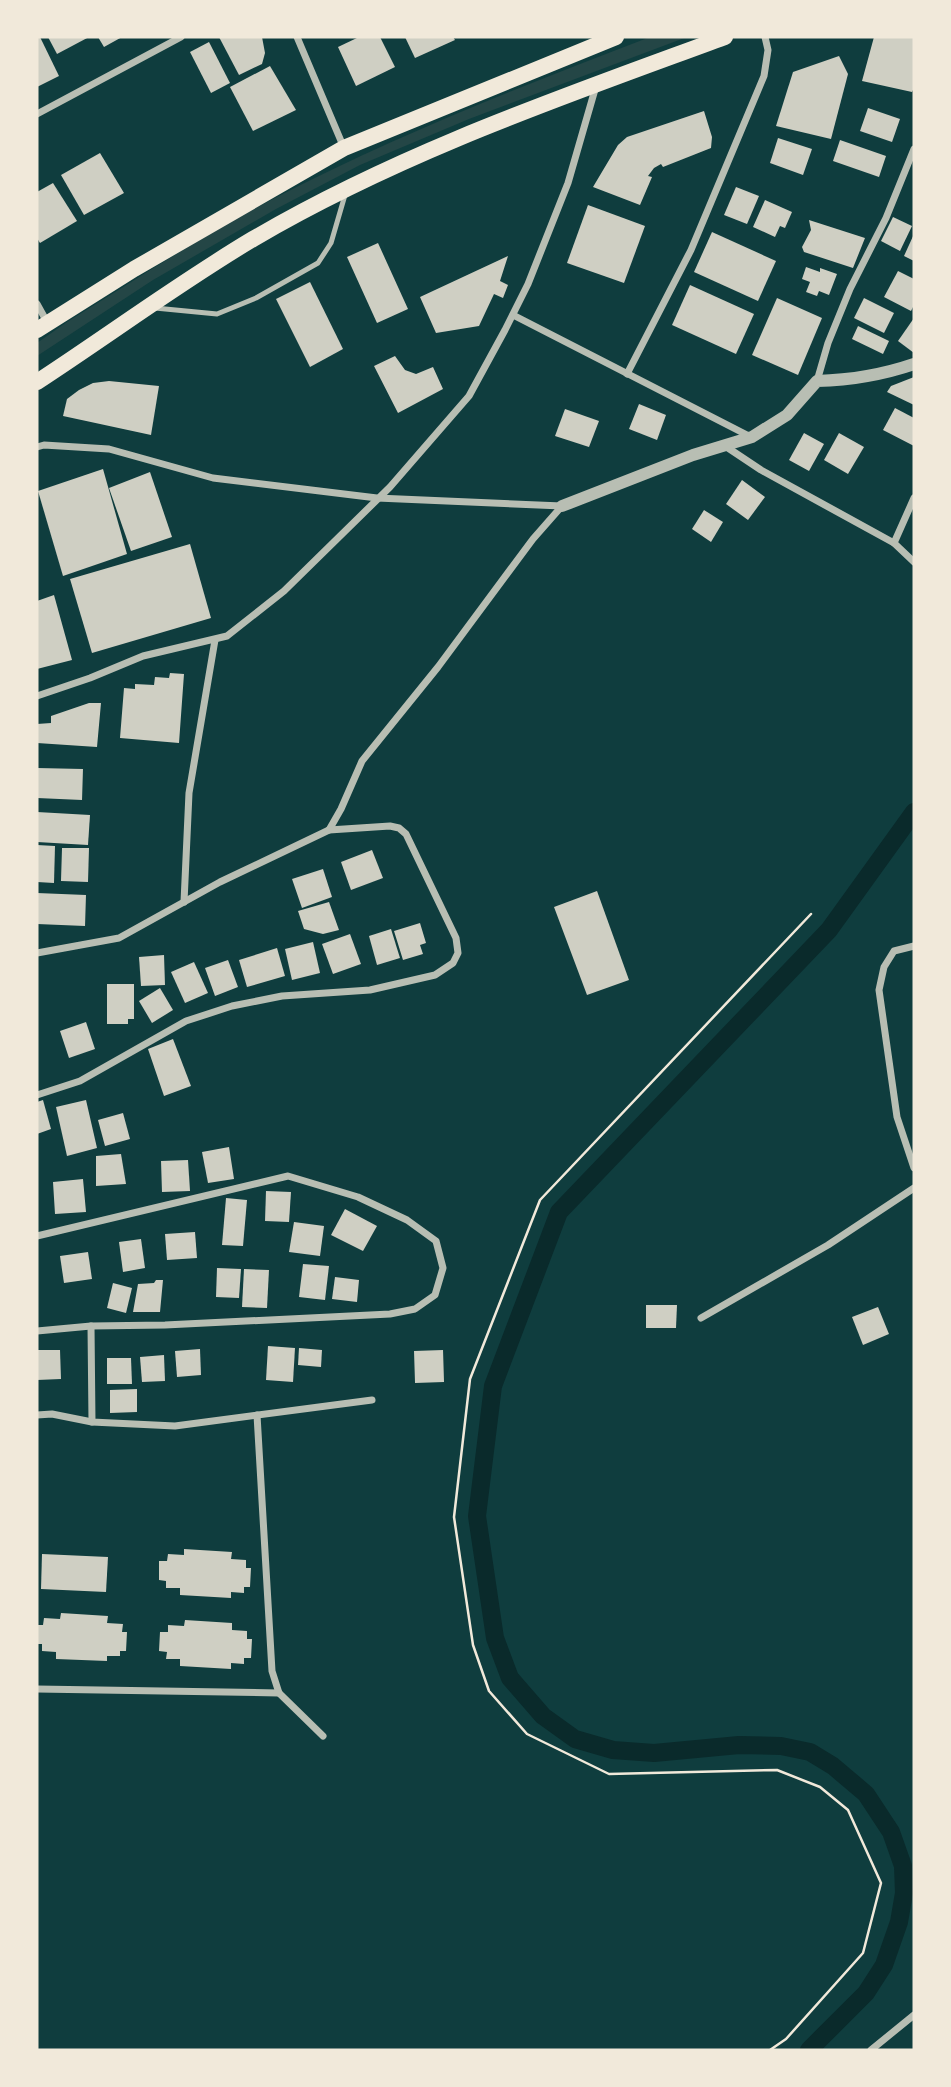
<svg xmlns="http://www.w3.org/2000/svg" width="951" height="2087" viewBox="0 0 951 2087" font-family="Lato,sans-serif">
<rect width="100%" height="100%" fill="#0f3d3e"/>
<path fill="#244646" d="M650 37H687L469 119 360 165 276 209 153 280 37 356V343L67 322C135 280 202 236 273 199 395 136 522 86 650 37Z"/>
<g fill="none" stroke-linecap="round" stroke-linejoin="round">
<path stroke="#0a2a2b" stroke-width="18" d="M809 2050 866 1993 884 1965 899 1922 904 1893 903 1866 891 1832 866 1794 833 1766 810 1752 781 1746 739 1745 654 1753 613 1750 575 1739 543 1716 510 1678 495 1638 477 1516 493 1386 559 1212 829 930 914 812"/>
</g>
<g fill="#cfcfc3">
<path d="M37 37H40L59 76 37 87Z"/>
<path d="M48 37H89L57 54Z"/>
<path d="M98 37H122L104 47Z"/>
<path d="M219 37H262L265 53 262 64 239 75Z"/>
<path d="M359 37H380L395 67 356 86 338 47Z"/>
<path d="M405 37H453L455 40 415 58Z"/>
<path d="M874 37H914V88L912 92 862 81Z"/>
<path d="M209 42 230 83 211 93 190 52Z"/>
<path d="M839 56 848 74 831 139 776 126 793 72Z"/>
<path d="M270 66 296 110 253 131 230 87Z"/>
<path d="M868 108 900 119 892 142 860 131Z"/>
<path d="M704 111 712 137 711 148 663 167 661 164 654 168 648 176 652 177 640 205 593 187 618 145 627 137Z"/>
<path d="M778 138 812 149 803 175 770 163Z"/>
<path d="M840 140 886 156 879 177 833 161Z"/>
<path d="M100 153 124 193 84 215 61 175Z"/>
<path d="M53 183 77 221 40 243 37 238V192Z"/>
<path d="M736 187 759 196 747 224 724 215Z"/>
<path d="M765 200 792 212 785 228 780 226 775 237 753 227Z"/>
<path d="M588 205 645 226 624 283 567 263Z"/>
<path d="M893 217 912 226 900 251 881 241Z"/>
<path d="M809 220 865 238 853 268 804 252 802 247 811 230Z"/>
<path d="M712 232 776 261 758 301 694 272Z"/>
<path d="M914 234V261L904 256Z"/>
<path d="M378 243 408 309 377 323 347 257Z"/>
<path d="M508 256 500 281 508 285 503 298 494 294 479 326 436 333 420 297Z"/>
<path d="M806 267 820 272V268L837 274 829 295 819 291 817 296 806 292 810 282 802 279Z"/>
<path d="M898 271 914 279V305L911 311 884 297Z"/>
<path d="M310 282 343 349 310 367 276 299Z"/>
<path d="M690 285 754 314 736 354 672 325Z"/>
<path d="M777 298 822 318 798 375 752 355Z"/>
<path d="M864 298 894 313 884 333 854 318Z"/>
<path d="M914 318V353L898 341Z"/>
<path d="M858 326 889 341 883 354 852 339Z"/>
<path d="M395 356 405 370 416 374 433 367 443 389 398 413 374 366Z"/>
<path d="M914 377V405L887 392 891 386Z"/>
<path d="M109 381 159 386 151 435 63 416 67 399 79 390 93 383Z"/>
<path d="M639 404 666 415 657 440 629 429Z"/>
<path d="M895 408 914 418V446L883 430Z"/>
<path d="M565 409 599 421 589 447 555 436Z"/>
<path d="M804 433 824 444 809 471 789 460Z"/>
<path d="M839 433 864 447 848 474 824 460Z"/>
<path d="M103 469 127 554 63 576 38 491Z"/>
<path d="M150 472 172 537 131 551 109 488Z"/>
<path d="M742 480 765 497 748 520 726 504Z"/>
<path d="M704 510 723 522 711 542 692 529Z"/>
<path d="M190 544 211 618 92 653 70 579Z"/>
<path d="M54 595 72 660 37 669V601Z"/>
<path d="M170 673 184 674 179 743 120 738 124 688 135 689V684L154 685 155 677 169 678Z"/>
<path d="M89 703H101L97 747 37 743V724L51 723V716Z"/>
<path d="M37 768 83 769 82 800 37 798Z"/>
<path d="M37 812 90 815 88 845 37 842Z"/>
<path d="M37 845 55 846 54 883 37 882Z"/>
<path d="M62 848H89L88 882 61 881Z"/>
<path d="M372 850 383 878 351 890 341 862Z"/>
<path d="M323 869 332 897 302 908 292 879Z"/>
<path d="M597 891 629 980 587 995 554 907Z"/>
<path d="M37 893 86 895 85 926 37 924Z"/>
<path d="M329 902 339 930 323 934 304 929 298 911Z"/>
<path d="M420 923 426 943 420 945 423 954 403 960 394 931Z"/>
<path d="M391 929 400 958 377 965 369 936Z"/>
<path d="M350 934 361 964 333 974 322 944Z"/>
<path d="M313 942 320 973 292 980 285 949Z"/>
<path d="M277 948 285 976 247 987 239 960Z"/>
<path d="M164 955 165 985 141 986 139 957Z"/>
<path d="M228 960 238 987 215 996 205 968Z"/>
<path d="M194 962 208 993 185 1003 171 972Z"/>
<path d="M107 984H134V1019H128V1024H107Z"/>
<path d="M160 988 173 1010 152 1023 139 1001Z"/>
<path d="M86 1022 95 1049 69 1058 60 1031Z"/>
<path d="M173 1039 191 1086 164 1096 148 1049Z"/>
<path d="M43 1100 51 1129 37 1134V1102Z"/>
<path d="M86 1100 97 1148 67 1156 56 1107Z"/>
<path d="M123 1113 130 1139 105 1146 98 1120Z"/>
<path d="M229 1147 234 1179 208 1183 202 1152Z"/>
<path d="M121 1154 126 1184 96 1186V1156Z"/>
<path d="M188 1160 190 1191 162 1192 161 1161Z"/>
<path d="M83 1179 86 1212 55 1214 53 1182Z"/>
<path d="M266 1191 291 1192 289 1222 265 1221Z"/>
<path d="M226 1198 247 1200 243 1246 222 1245Z"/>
<path d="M345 1209 377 1226 363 1251 331 1235Z"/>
<path d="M294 1222 324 1226 320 1256 289 1252Z"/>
<path d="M195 1232 197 1258 167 1260 165 1234Z"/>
<path d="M141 1239 145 1268 123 1272 119 1242Z"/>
<path d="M88 1252 92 1279 64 1283 60 1256Z"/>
<path d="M303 1264 329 1266 325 1300 299 1297Z"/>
<path d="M217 1268 241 1269 239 1298 216 1297Z"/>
<path d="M244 1269 269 1270 267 1308 242 1307Z"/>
<path d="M335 1277 359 1280 357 1302 332 1299Z"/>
<path d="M156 1280H163L160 1312H133L138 1284 154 1283Z"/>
<path d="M113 1283 132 1288 126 1313 107 1308Z"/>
<path d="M646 1305H677L676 1328H646Z"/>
<path d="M878 1307 889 1334 863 1345 852 1317Z"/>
<path d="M268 1346 295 1348 293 1382 266 1380Z"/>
<path d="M299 1348 322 1350 321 1367 298 1365Z"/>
<path d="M200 1349 201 1375 177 1377 175 1351Z"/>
<path d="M37 1350H60L61 1379 37 1380Z"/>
<path d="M443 1350 444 1382 415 1383 414 1351Z"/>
<path d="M164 1355 165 1381 142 1382 140 1357Z"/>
<path d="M107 1358H131L132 1384H107Z"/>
<path d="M137 1389V1412L110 1413V1390Z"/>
<path d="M184 1549 232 1552 231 1559 246 1560V1568H251L250 1587H244V1593L231 1592V1598L180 1595V1588H166V1581L159 1580V1561H167L168 1554 184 1555Z"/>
<path d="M42 1554 108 1557 106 1592 41 1589Z"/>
<path d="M61 1613 108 1616 107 1623 123 1624 122 1632H127L126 1651H120V1656H107V1661L56 1659V1652L42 1651V1644H37V1625H43L44 1618 60 1619Z"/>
<path d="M185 1620 232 1623V1630L247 1631V1639H252L251 1658H244V1664L231 1663V1669L180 1666V1659H166L167 1652 159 1651 160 1632H168V1625L184 1626Z"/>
</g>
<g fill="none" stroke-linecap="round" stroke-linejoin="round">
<path stroke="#f1e9da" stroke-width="2.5" d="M770 2050 786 2039 863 1953 881 1883 848 1810 820 1787 777 1770 609 1774 527 1734 489 1691 473 1645 454 1517 470 1379 540 1200 811 914"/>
<path stroke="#b8beb3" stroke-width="5" d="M155 308 217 314 256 298 318 263 331 243 345 195"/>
<g stroke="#b8beb3" stroke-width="7">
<path d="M297 37 344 148"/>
<path d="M37 114 181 37"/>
<path d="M37 304 47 322"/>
<path d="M513 315 751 437"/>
<path d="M627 374 691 250 764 76 768 50 765 37"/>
<path d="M817 381 828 343 850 289 886 218 914 149"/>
<path d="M725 446 761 470 894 543 914 562"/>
<path d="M37 447 44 445 109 449 213 478 377 498 562 506"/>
<path d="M894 543 914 498"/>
<path d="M37 696 90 678 143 656 227 636 284 591 390 487 469 396 505 330 528 284 568 183 596 86"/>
<path d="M184 902 189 793 215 640"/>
<path d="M914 946 894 951 884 967 879 990 897 1117 914 1168"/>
<path d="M37 953 119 938 220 882 329 830 341 809 362 761 438 667 533 539 562 506"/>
<path d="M37 1095 80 1081 186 1021 232 1006 282 996 370 990 435 975 453 963 458 953 456 938 406 834 399 828 390 826 329 830"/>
<path d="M37 1236 288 1176 358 1197 407 1220 436 1241 443 1268 435 1295 415 1309 390 1314 165 1325 91 1326 37 1331"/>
<path d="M701 1318 828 1245 914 1188"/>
<path d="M91 1326 92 1422"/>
<path d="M37 1415 52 1414 92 1422 175 1426 372 1400"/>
<path d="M257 1415 272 1671 279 1693 323 1736"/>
<path d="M37 1689 279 1693"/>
<path d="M871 2050 914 2015"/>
</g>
<path stroke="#b8beb3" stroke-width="12" d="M562 506 693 455 752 437 787 415 817 381C851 380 882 375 914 364"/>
<g stroke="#f1e9da" stroke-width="16">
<path d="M37 330 134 269 344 148 616 37"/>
<path d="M37 382C109 335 179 283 253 239 401 152 565 96 725 37"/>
</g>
</g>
<rect width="951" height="2087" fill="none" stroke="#f1e9da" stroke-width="77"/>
</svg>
